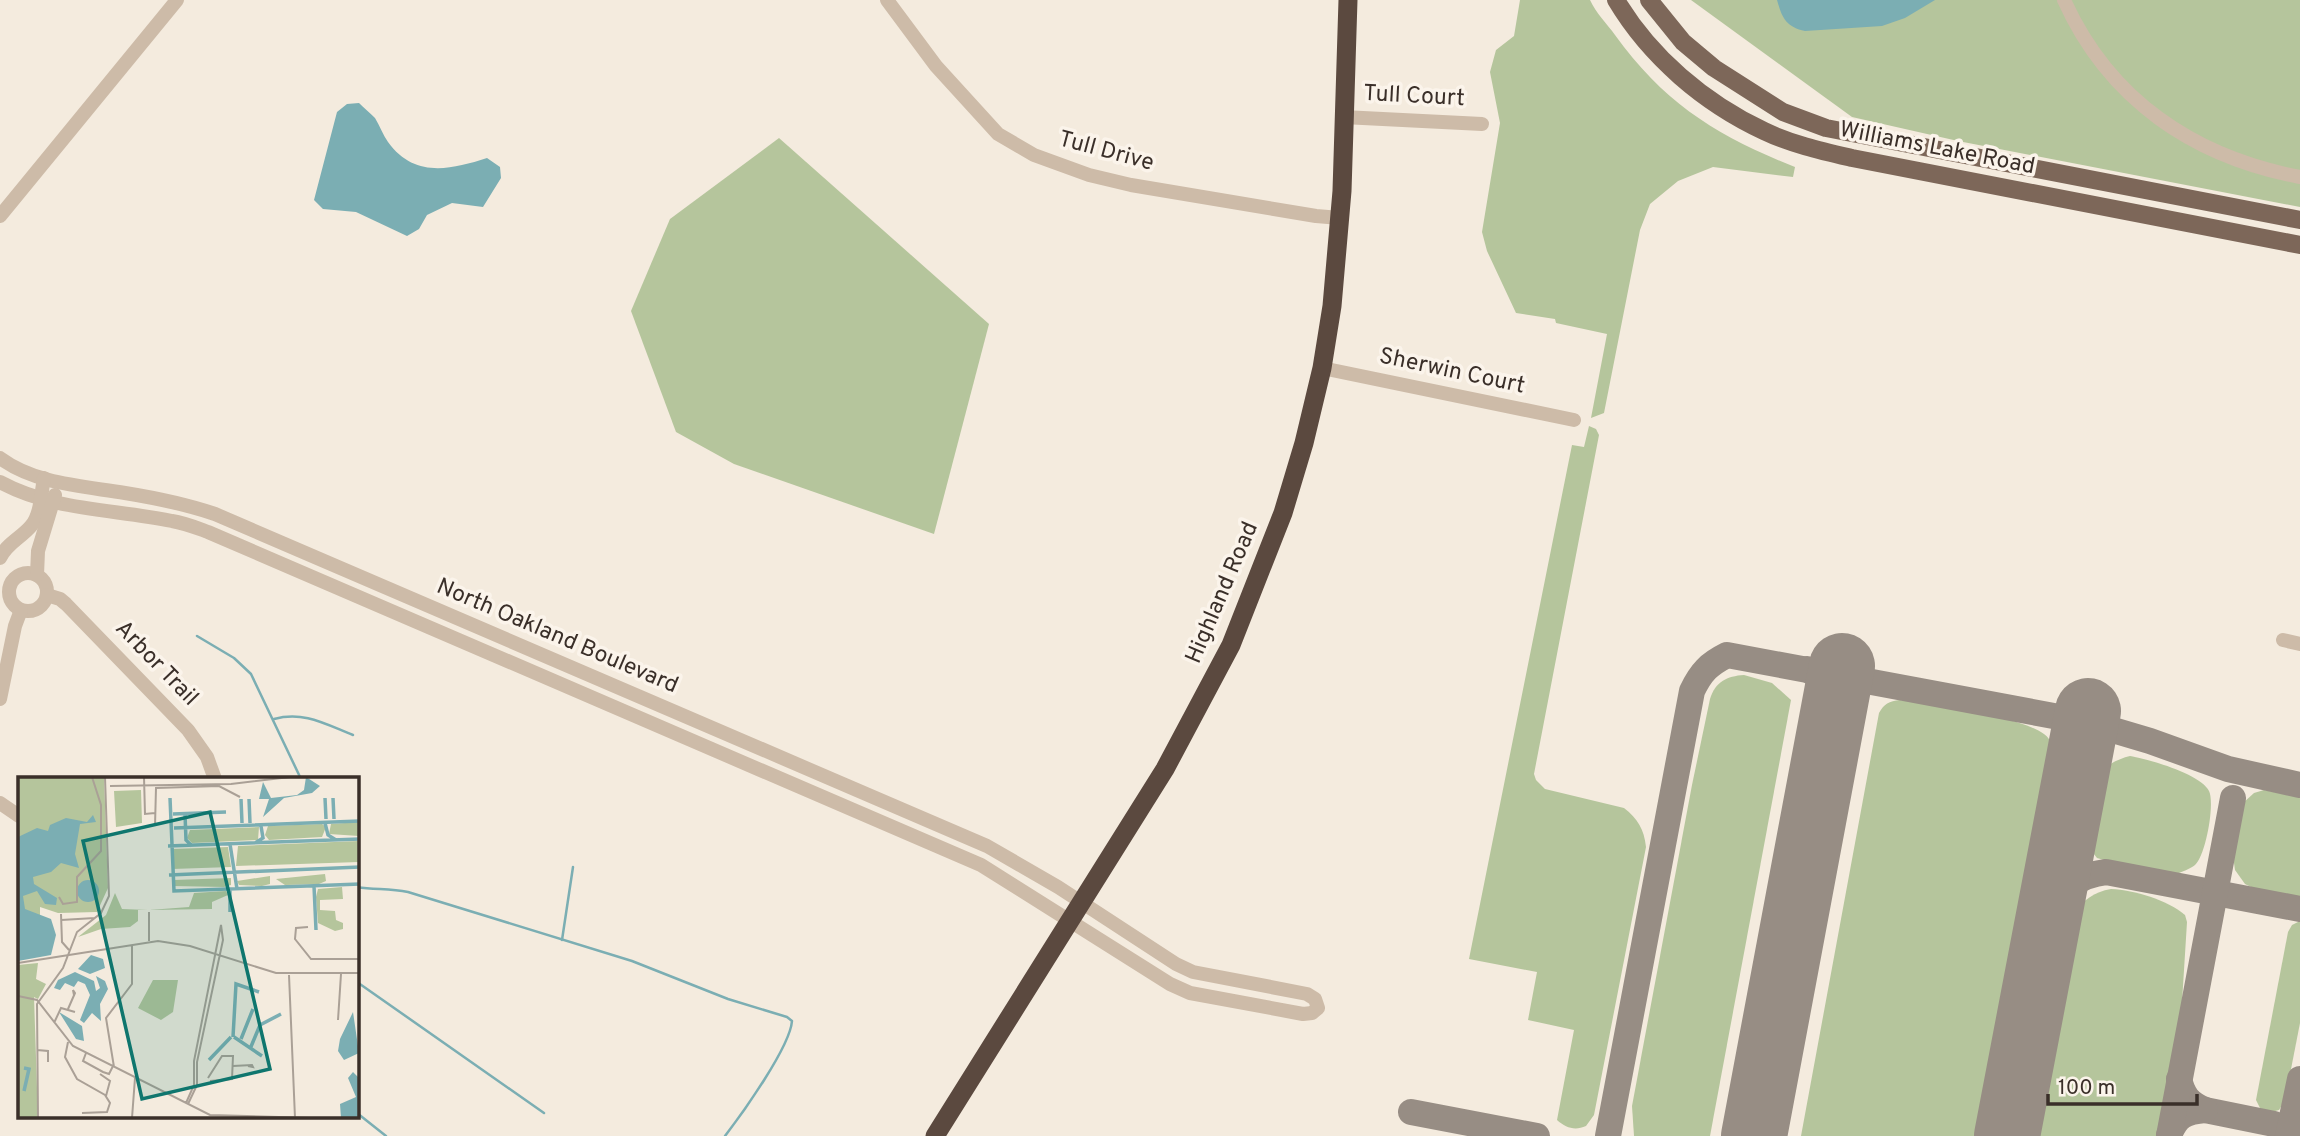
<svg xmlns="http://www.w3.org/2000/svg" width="2300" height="1136" viewBox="0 0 2300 1136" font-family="Overpass,sans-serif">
<rect width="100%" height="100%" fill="#f4ebde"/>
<g fill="#b5c59c">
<path d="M1520 0H1590C1596 13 1607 24 1615 35 1665 104 1717 136 1795 167L1793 177 1713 167 1678 181 1650 204 1640 230 1604 413 1591 418 1607 334 1556 323 1555 319 1516 313 1487 251 1482 232 1500 123 1490 72 1496 50 1514 36Z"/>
<path d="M1691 0H2300V207L1958 141 1852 117Z"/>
<path d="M779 138 989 324 934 534 734 464 676 432 631 311 670 219Z"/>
<path d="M1589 426 1596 429 1599 435 1534 774 1536 780 1545 789 1624 808C1638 819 1644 829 1646 847L1594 1115 1586 1126C1575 1131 1566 1128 1557 1120L1574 1030 1528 1020 1537 972 1469 959 1572 445 1584 447Z"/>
<path d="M1744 675 1772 683 1791 700 1710 1136H1634L1632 1106 1692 785 1710 699C1715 682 1727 676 1744 675Z"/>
<path d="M1900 700C1936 706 2014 714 2044 734 2052 740 2054 748 2055 758L1986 1136H1801L1879 713C1884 704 1889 701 1900 700Z"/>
<path d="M2130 756C2148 759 2201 774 2209 791 2215 803 2206 855 2195 865 2190 869 2182 872 2176 874L2104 860 2097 858 2087 845C2088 833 2094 788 2098 778 2104 765 2118 759 2130 756Z"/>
<path d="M2264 790 2300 797V898L2255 889 2245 884 2235 870 2233 856 2243 803 2254 793Z"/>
<path d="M2111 889C2135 890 2167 900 2185 915L2187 922 2182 1002 2157 1136H2031L2073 914C2083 900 2094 892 2111 889Z"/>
<path d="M2300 921V1023L2285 1100 2279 1110 2268 1113 2260 1108 2256 1100 2288 932 2292 925Z"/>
</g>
<g fill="#7baeb3">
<path d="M1777 0H1935L1905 18 1882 26 1805 31C1786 27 1782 18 1777 0Z"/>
<path d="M359 103C364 108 370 113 375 118 380 126 383 135 388 142 414 178 450 170 487 158L500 167 501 178 483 207 452 203 427 215 419 229 407 236 356 212 323 209 314 200 337 112 347 104Z"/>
</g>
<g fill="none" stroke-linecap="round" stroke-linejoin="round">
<g stroke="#7baeb3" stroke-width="2.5">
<path d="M197 636 234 658 251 674 301 779"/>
<path d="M274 719C304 711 325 724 353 735"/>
<path d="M357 887C375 890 389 888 408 892L632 961 728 999 787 1017 792 1021C790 1047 742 1114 725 1136"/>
<path d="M562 940 573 867"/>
<path d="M357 982 544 1113"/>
<path d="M357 1113 386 1136"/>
</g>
<g stroke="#978d84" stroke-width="26">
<path d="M1807 669C1827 680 1829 688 1834 710"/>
<path d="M2049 914C2066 888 2075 876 2106 872L2300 909"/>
<path d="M2205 1110 2274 1124"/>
<path d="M1411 1112 1537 1136"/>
<path d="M2169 1135C2177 1116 2184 1112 2205 1110 2189 1103 2183 1096 2179 1079"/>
<path d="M1608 1136 1692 691C1701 672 1709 664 1727 655L2086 722 2150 741 2228 769 2300 785"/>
<path d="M2169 1136 2233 798"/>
<path d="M2288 1136 2300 1079"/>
</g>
<g stroke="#978d84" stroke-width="66">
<path d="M1754 1136 1842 666"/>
<path d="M2007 1136 2088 711"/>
</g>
<g stroke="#cdbba8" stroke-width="14">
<path d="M887 0 936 66 998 134 1034 155 1089 175 1131 185 1316 216 1340 218"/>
<path d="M2064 0C2109 100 2194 157 2300 177"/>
<path d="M1343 117 1482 124"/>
<path d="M0 216 177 0"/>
<path d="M1322 368 1574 420"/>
<path d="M0 458C35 484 83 486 125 493 156 498 185 504 215 514L987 846 1058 887 1176 964 1193 972 1307 994 1315 999 1318 1008 1312 1013 1303 1014 1190 993 1170 984 981 865 208 532C197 528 185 523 172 521 115 509 53 511 0 482"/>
<path d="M0 558C7 543 21 538 31 526 41 515 41 493 44 478"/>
<circle cx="28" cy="592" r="19"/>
<path d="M37 575 38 551 55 495"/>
<path d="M47 595 60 599 66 604 188 730 207 757 215 779"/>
<path d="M2283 640 2300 644"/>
<path d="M0 699 15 626 21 610"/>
<path d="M0 803 19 816"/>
</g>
<g stroke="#7d6759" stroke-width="18">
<path d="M1616 0C1650 57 1704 103 1764 131 1791 144 1822 151 1852 158L2300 245"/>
<path d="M1649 0 1683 42 1714 68 1783 112 1826 128 2300 220"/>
</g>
<path stroke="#5b493f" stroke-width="19" d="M935 1136 1165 769 1231 645 1283 513 1304 443 1322 368 1332 306 1342 191 1348 0"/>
</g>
<g text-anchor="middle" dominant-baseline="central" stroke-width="7" stroke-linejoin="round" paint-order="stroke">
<g font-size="23" fill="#3a2f29" stroke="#fbf4eb">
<text transform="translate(1414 97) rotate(3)">Tull Court</text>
<text transform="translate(1937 149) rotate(11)">Williams Lake Road</text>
<text transform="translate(1106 152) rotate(15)">Tull Drive</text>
<text transform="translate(1452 372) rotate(12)">Sherwin Court</text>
<text transform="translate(1223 593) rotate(-67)">Highland Road</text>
<text transform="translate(557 637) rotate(23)">North Oakland Boulevard</text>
<text transform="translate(156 664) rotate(46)">Arbor Trail</text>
</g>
</g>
<g transform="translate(18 777)">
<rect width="341" height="341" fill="#f4ebde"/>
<path d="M0 0H86L90 111 79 135 40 136 22 130V150L0 152ZM123 13 124 46 98 50 96 14ZM341 45V59L311 57 313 47ZM304 47 308 50 304 60 251 63 247 58 250 49ZM241 50 240 63 174 66 169 61 172 53ZM341 64V85L218 89 220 69ZM210 70 213 90 154 92 155 72ZM307 97 308 104 301 107 267 108 258 102ZM252 99V107L244 109 221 108 219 104ZM213 101V108L206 110 155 109 156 103ZM324 110 325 122 302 123V133L317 134 318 143 325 146V152L317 154 300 146 298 120 300 112ZM208 114 210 118 194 125V132L131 133 171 130 176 116ZM97 116 104 132 130 133H120V144L112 150 83 152 60 160 88 138ZM20 186 18 202 28 207 20 222 16 220 20 341H0V188ZM135 203H160L155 235 143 243 120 231Z" fill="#b5c59c"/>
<path d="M288 0 302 9 294 16 266 21 245 40 251 22H241L245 5 253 21 279 18 286 13ZM75 38 78 45 62 47 57 77 61 91 43 86 33 95 15 100 16 107 39 121 38 128 27 127 19 114 5 119 7 132 33 142 38 158 33 178 0 184V60L19 51 30 54 32 48 48 41 69 45ZM59 114a11 11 0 1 1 22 0a11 11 0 1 1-22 0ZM73 178 85 182 87 191 72 197 60 192ZM57 195 76 204 78 214 82 211 78 199 87 204 90 212 82 227 83 244 74 236 66 246 62 243 72 218 67 207 60 204 56 210 47 206 42 213 36 211 40 203ZM41 235 64 249 66 264 58 262ZM335 235 341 276 326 283 320 274 322 262ZM335 295 341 301V341H323L322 327 338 320 330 301Z" fill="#7baeb3"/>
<path fill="none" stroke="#7baeb3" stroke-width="3.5" d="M152 21 156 114 342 107M307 21 308 42M315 21 316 42M223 22 224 46M231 22 232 46M155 37 208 35M167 37 168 63 174 69M307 46 310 58 318 63M156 51 342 44M237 66 245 61 243 49M212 67 219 112M150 69 342 62M151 98 342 90M296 109 298 153M212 113V135M215 260 218 207 241 215M216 260 244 279M223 262 235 232M232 272 242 248 263 237M191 283 213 260M6 314 11 292 6 291"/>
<path fill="none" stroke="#aaa096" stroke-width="2" d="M126 0 127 37 137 36M92 9 213 7 272 0M137 49 138 11 201 9 222 20M41 120 45 127 59 125V100L83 74V28L74 0M131 135V164M43 137 44 165 51 173M43 143 77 141M290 150 278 151 277 162 293 182H342M0 186 140 164 172 169 258 196H342M271 198 277 341M0 219 19 223 55 269 192 338 293 341M50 232 57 216 55 213 56 218M320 243 323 197M36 246 43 231 57 235M50 265 47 280 59 302 87 318 92 326 89 335 64 336M19 273 30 274V285M68 276 65 284 85 295 91 297 95 289M215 289 234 288 235 290 230 289M96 290 88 241 114 207V169M82 297 92 304 88 319M190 301 204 279H215L214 302 192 304M168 326 176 308V284L203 148 205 163 179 285V308L170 327M20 341 19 227 45 191 59 155 83 136 91 119 87 0M114 341 117 301"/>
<path fill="#0f766e" fill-opacity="0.15" stroke="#0f766e" stroke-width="3.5" d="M192 35 252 292 124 322 65 64Z"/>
<rect width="341" height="341" fill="none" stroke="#3a2f29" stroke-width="3.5"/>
</g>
<path d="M2048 1094v10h149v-10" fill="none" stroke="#3a2f29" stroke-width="3.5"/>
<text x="2058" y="1094" font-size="21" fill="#3a2f29" stroke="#fbf4eb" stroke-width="5" paint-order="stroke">100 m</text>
</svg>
